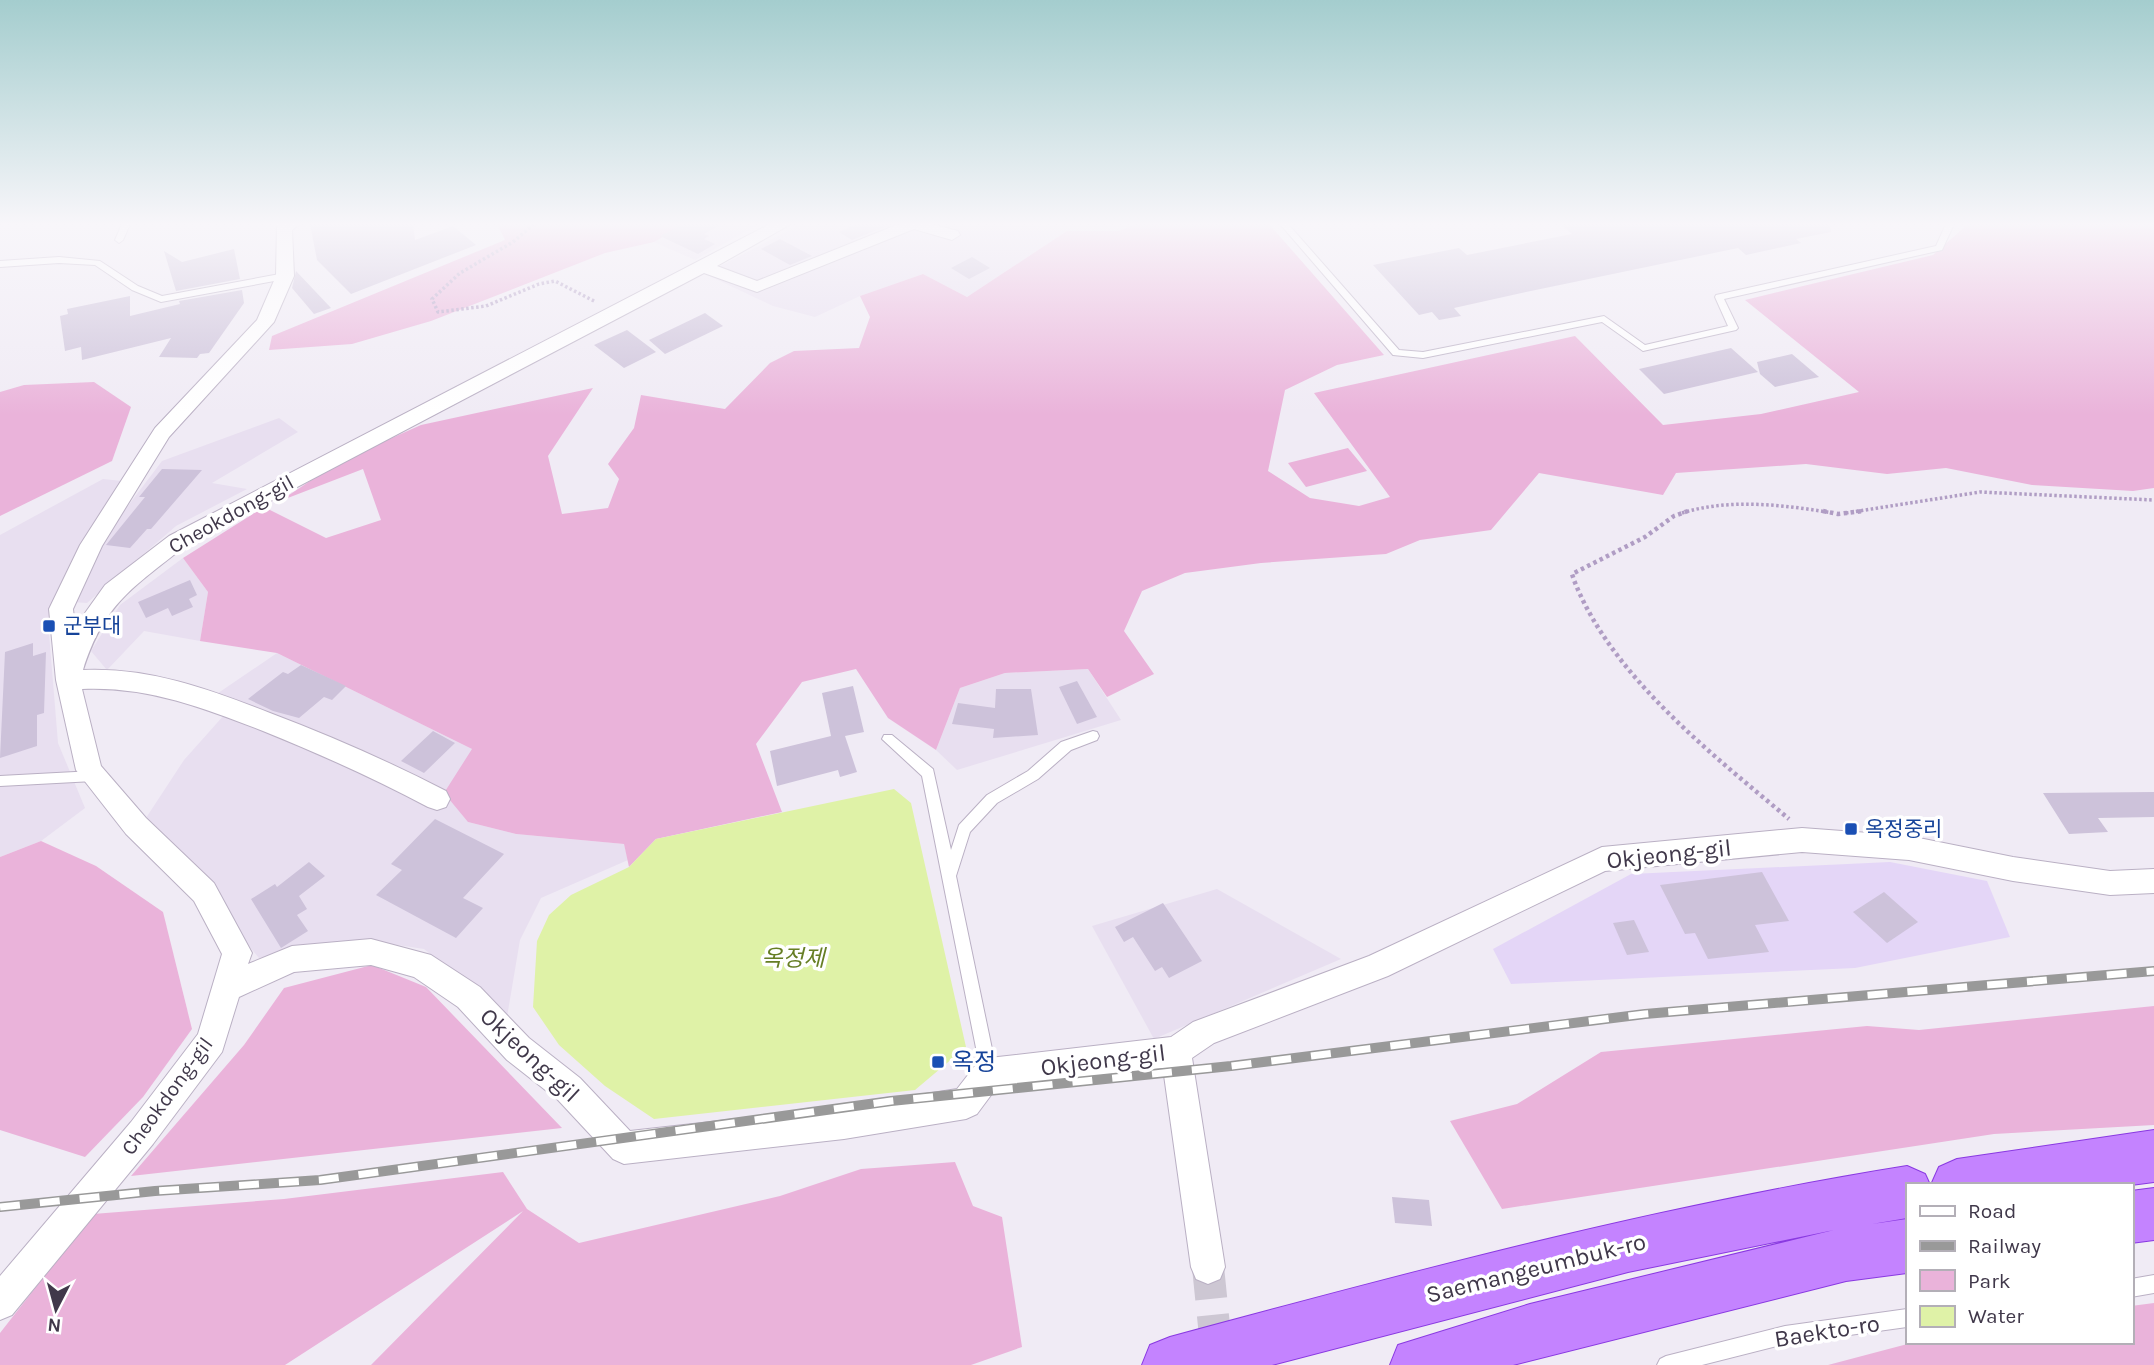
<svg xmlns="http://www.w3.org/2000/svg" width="2154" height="1365" viewBox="0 0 2154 1365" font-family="Karla,'Noto Sans KR',sans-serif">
<rect width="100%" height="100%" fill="#f0ebf5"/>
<g fill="#e8dff0">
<path d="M686 224H759L695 260 654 242Z"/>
<path d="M801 224H1135L1119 231H1067L967 297 923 274 860 296 815 317 773 306 705 274Z"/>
<path d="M279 418 298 432 212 483 247 489 176 526 87 603 71 602 115 523 162 461Z"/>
<path d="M103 479 122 481 77 551 48 621 58 743 85 808 41 841 0 857V535Z"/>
<path d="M183 558 208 592 200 641 144 631 107 670 91 651 120 605Z"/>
<path d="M277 653 472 749 468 822 516 834 624 844 628 860 541 898 520 940 507 1017 424 949 371 941 259 958 144 821 184 760 225 714 202 704Z"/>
<path d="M1088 669 1121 720 957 770 936 750 960 688 1005 673Z"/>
<path d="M1217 889 1341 959 1154 1039 1092 926Z"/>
</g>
<path fill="#e4d6f7" d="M1890 862 1987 881 2010 937 1855 968 1511 984 1493 949 1631 874Z"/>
<g fill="#eab3da">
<path d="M497 224H686L654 242 605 253 431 321 352 344 269 350 272 336 505 240Z"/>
<path d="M1135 224H1269L1384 355 1337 365 1285 390 1268 471 1310 498 1359 506 1390 497 1314 393 1575 336 1663 425 1761 414 1859 392 1745 300 1933 255 1968 224H2154V488L2133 491 2032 485 1946 468 1887 474 1806 464 1676 473 1663 495 1539 473 1491 530 1420 540 1386 554 1261 563 1185 573 1142 591 1124 631 1154 674 1107 697 1088 669 1005 673 960 688 936 750 888 718 856 669 802 682 756 744 782 812 656 839 629 867 624 844 516 834 468 822 444 793 472 749 277 653 200 641 208 592 183 558 264 507 326 538 381 520 363 469 280 501 340 461 421 425 593 388 548 456 562 514 608 508 619 479 608 464 634 428 641 395 725 409 770 363 794 351 859 348 870 317 860 296 923 274 967 297 1067 231H1119Z"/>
<path d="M94 382 131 407 112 461 0 516V392L24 385Z"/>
<path d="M1348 448 1367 471 1306 487 1288 463Z"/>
<path d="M41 841 96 866 163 912 192 1029 143 1097 85 1157 0 1130V857Z"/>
<path d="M372 965 426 987 562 1128 131 1176 244 1045 284 988Z"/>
<path d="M2154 1006V1125L1994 1134 1502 1209 1450 1121 1517 1104 1601 1052 1867 1026 1919 1030Z"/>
<path d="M955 1162 973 1206 1002 1217 1022 1347 971 1365H371L523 1211 285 1365H0V1333L93 1214 284 1199 503 1172 527 1209 579 1243 780 1196 861 1169Z"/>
<path d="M2154 1303V1365H1828L1915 1342H2131V1306Z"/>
</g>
<path fill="#dff2a7" d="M894 789 911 803 966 1047 915 1090 654 1119 605 1086 559 1045 533 1007 537 941 549 915 571 895 629 867 656 839Z"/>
<g fill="#cdc2da">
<path d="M310 224H413L415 240 453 226 476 245 351 294 317 260Z"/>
<path d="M684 224H721L704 234 709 236 704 239 715 244 698 254 660 236Z"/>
<path d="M856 224H892L852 240 839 232Z"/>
<path d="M1560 224H1830L1831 232 1796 239 1801 243 1746 255 1738 248 1526 292 1454 308 1461 316 1439 320 1432 312 1419 315 1373 265 1459 248 1467 255 1572 234Z"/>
<path d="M780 239 812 256 790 265 761 249Z"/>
<path d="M234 249 240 279 176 291 164 251 182 262Z"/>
<path d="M972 257 990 268 969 279 951 268Z"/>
<path d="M296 271 331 308 314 314 292 288Z"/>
<path d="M242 290 244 303 209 353 200 354 197 358 159 357 171 338 82 360 81 347 65 351 60 316 68 314 67 309 130 296V316L180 304 179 301Z"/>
<path d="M705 313 723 326 665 354 649 340Z"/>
<path d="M627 330 656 352 624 368 594 345Z"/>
<path d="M1731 348 1758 372 1664 394 1639 369Z"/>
<path d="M1792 354 1819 377 1775 387 1760 374 1757 362Z"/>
<path d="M162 469 202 470 151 529H147L130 548 106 545 145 497H139Z"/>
<path d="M190 580 197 595 189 599 193 607 172 616 168 608 146 618 138 602Z"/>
<path d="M33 643V656L46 652 44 713 37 715V746L0 758 5 652Z"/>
<path d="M301 665 346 686 332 700 324 697 299 718 273 711 248 699 283 672 288 674Z"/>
<path d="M1077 681 1097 717 1077 724 1059 687Z"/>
<path d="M853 686 864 732 845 736 857 772 840 777 838 770 777 786 770 751 831 736 822 693Z"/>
<path d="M996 689H1031L1038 735 993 738 994 729 952 724 958 703 995 708Z"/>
<path d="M433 731 455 743 424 773 401 761Z"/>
<path d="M2154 792V817L2098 818 2108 832 2069 834 2043 793Z"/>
<path d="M435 819 504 854 463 898 483 908 456 938 376 895 402 870 391 864Z"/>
<path d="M309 862 325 876 299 896 307 909 297 915 308 931 281 948 251 899 275 884 277 887Z"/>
<path d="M1762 872 1789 921 1755 925 1769 952 1708 959 1695 933 1685 934 1660 885Z"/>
<path d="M1884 892 1918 922 1887 943 1853 912Z"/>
<path d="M1163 903 1202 961 1169 978 1162 967 1155 971 1133 937 1124 942 1115 927Z"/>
<path d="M1634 920 1649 952 1627 955 1613 923Z"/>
<path d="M1392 1197 1429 1200 1432 1226 1395 1223Z"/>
</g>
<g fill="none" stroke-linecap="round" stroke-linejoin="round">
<path stroke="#cdc7d3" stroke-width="32" stroke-dasharray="32 16" stroke-linecap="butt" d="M1208 1267 1218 1365"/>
<g stroke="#bab0c4" stroke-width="2">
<g id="service">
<path d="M122 224H130L123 240 119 243 115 240Z"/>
<path d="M1280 224H1288L1399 350 1423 352 1604 316 1645 345 1728 326 1715 297 1716 295 1936 246 1946 224H1954L1942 250 1724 299 1738 328 1736 330 1643 351 1602 322 1423 358 1393 355Z"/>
<path d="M59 257 100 261 138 286 162 296 285 273 289 276 285 279 161 302 132 290 95 265 59 263 0 267V261Z"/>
<path d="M1093 731 1097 732 1099 736 1097 740 1071 750 1038 779 997 803 970 832 956 876 997 1073 994 1078 989 1081 984 1078 981 1073 922 776 882 739 884 735H892L933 769 951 850 959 825 987 795 1028 771 1061 742Z"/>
<path d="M94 771 99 772 101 776 99 780 94 781 0 786V776Z"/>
<path d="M2154 1275V1293L2131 1297V1279Z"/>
<path d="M1907 1309V1327L1785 1344 1702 1365H1657L1660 1359 1666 1356 1785 1326Z"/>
</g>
</g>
<g stroke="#bab0c4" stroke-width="2">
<path id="minor" d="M277 224H300L292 230 294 276 274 322 169 437 102 546 73 609 75 627 105 585 169 536 770 224H791L717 266 757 281 899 224H932L958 231 960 235 952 240 914 229 757 292 704 273 185 546C133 588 104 603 83 670 149 667 209 689 270 713 331 736 388 761 446 791L450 799 446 807 437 810 428 807C373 778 320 754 263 731 204 708 147 686 82 689L101 766 146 818 214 883 252 953 248 964 292 946 371 939 431 955 480 987 529 1038 580 1078 630 1131 844 1107 957 1089 978 1062 989 1058 1171 1037 1193 1022 1369 956 1602 847 1802 828 1909 836 2013 857 2110 871 2154 869V893L2110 895 2013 881 1909 860 1802 852 1605 871 1388 976 1214 1043 1192 1058 1225 1267 1220 1279 1208 1284 1196 1279 1191 1267 1163 1068 997 1087 977 1114 966 1119 844 1139 624 1164 613 1159 558 1100 507 1060 458 1007 414 977 371 965 294 972 239 997 222 1052 153 1144 12 1315 0 1320V1276L131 1122 198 1034 222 954 194 901 126 834 76 770 56 680 49 609 80 545 155 428 257 320 276 276Z"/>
</g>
<g stroke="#8939e1" stroke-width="2">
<g id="trunk">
<path d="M2154 1130V1182L2131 1185H1931L1939 1167 1957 1159Z"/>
<path d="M1907 1166 1925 1174 1930 1185H1907V1218L1872 1224 1907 1219V1273L1846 1281 1513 1365H1390L1398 1345 1530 1304 1834 1230 1628 1272 1272 1365H1142L1150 1345 1170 1337C1414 1271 1657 1206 1907 1166Z"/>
<path d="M2154 1188V1240L2131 1243V1191Z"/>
</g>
</g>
<g stroke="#b09dc4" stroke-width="3.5" stroke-dasharray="2.5 2.5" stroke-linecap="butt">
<path d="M534 224 513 242 460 273 432 299 438 312 486 306 539 284 555 281 596 302"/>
<path d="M1682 513C1730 498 1785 505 1833 513"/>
<path d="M1846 513 1980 492 2154 500"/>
</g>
<g stroke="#b09dc4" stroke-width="4.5" stroke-dasharray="3.5 3.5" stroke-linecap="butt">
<path d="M1688 511 1674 516 1645 537 1572 574 1574 580C1611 676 1713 755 1789 819"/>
<path d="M1823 511 1838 514 1863 511"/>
</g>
<use href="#service" fill="#fff" fill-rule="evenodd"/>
<use href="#minor" fill="#fff" fill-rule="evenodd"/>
<use href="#trunk" fill="#c483ff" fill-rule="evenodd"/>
<g stroke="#999" stroke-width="10">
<path id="rail" d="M0 1207 155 1191 320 1180 891 1101 1231 1066 1645 1014 2154 971"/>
</g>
<use href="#rail" stroke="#fff" stroke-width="7" stroke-dasharray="20" stroke-linecap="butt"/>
</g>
<linearGradient id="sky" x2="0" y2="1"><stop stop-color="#a4cdce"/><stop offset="0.54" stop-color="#f8f6fa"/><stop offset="1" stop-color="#f8f6fa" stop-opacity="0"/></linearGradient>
<rect width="2154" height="415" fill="url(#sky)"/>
<g fill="#1a4fb4" stroke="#fff" stroke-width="2.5">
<rect x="42" y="619" width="14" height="14" rx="3.5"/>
<rect x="1844" y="822" width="14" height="14" rx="3.5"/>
<rect x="931" y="1055" width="14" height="14" rx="3.5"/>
</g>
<g text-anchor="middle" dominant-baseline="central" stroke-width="7" stroke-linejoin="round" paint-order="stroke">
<g font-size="21" fill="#40384a" stroke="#fff">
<text transform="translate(231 514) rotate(-29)">Cheokdong-gil</text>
<text transform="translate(167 1096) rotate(-54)">Cheokdong-gil</text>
</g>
<g font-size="21" fill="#164399" stroke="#fff" text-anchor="start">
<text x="63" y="626">군부대</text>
<text x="1865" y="829">옥정중리</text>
</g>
<g font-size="23" font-style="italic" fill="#667e24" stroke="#fff">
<text x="793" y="958">옥정제</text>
</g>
<g font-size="24" fill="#40384a" stroke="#fff">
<text transform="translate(1669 854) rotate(-6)">Okjeong-gil</text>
<text transform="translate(530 1055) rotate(43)">Okjeong-gil</text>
<text transform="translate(1103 1060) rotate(-7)">Okjeong-gil</text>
<text transform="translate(1536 1268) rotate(-14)">Saemangeumbuk-ro</text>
<text transform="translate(1827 1331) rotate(-9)">Baekto-ro</text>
</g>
<g font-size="24" fill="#164399" stroke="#fff" text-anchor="start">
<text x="952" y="1062">옥정</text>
</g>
</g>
<rect x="1906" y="1183" width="228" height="161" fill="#ffffff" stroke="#b3afb7" stroke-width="2"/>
<rect x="1920" y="1206" width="35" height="10" fill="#ffffff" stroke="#b3afb7" stroke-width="2"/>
<text x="1968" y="1218" font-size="21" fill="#40384a">Road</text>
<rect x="1920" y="1241" width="35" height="10" fill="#999999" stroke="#b3afb7" stroke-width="2"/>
<text x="1968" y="1253" font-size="21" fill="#40384a">Railway</text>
<rect x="1920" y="1270" width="35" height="21" fill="#eab3da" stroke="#b3afb7" stroke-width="2"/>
<text x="1968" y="1288" font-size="21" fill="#40384a">Park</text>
<rect x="1920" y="1306" width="35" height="21" fill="#dff2a7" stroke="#b3afb7" stroke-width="2"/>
<text x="1968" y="1323" font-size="21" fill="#40384a">Water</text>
<g transform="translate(56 1309) rotate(186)" stroke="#ffffff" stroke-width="5" paint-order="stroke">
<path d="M0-5L12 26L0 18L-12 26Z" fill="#40384a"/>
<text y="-10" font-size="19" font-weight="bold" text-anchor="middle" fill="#40384a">N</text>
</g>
</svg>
